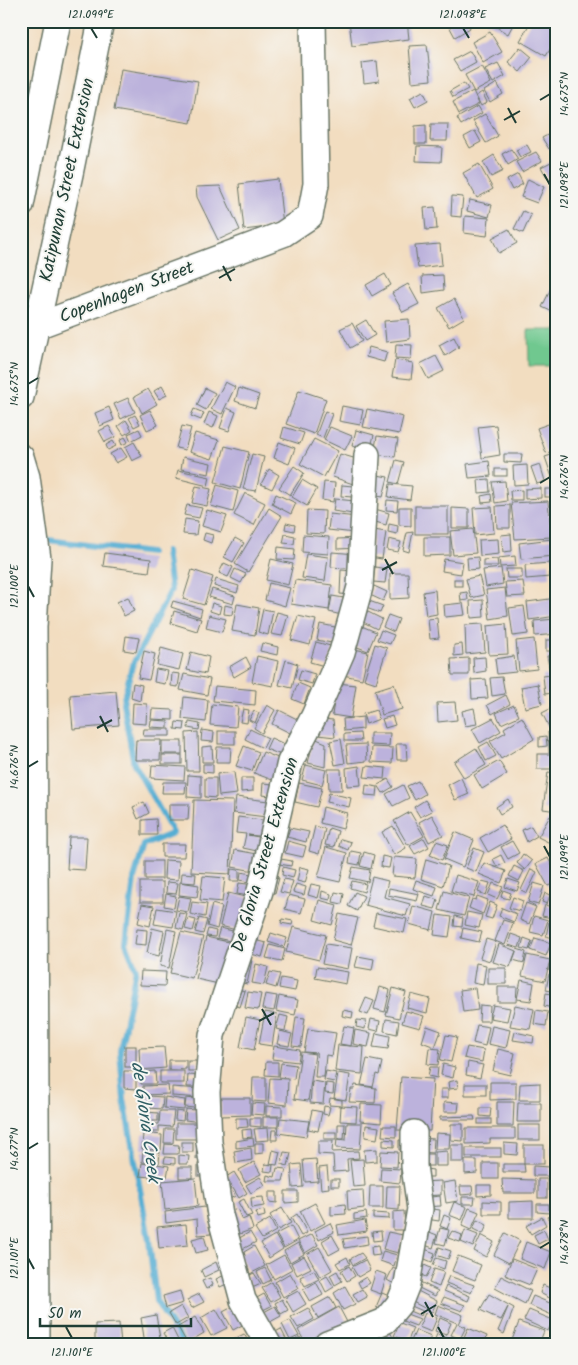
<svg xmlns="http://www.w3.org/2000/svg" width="578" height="1365" viewBox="0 0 578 1365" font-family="Kalam,sans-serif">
<rect width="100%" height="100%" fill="#f6f6f2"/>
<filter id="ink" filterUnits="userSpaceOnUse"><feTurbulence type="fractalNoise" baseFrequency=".02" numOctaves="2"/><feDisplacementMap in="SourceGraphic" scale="10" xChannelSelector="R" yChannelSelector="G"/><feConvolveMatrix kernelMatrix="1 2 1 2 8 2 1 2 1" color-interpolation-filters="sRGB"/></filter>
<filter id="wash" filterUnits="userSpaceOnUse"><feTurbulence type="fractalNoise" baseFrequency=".0096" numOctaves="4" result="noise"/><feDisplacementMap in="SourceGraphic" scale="20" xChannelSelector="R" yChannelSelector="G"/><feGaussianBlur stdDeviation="1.12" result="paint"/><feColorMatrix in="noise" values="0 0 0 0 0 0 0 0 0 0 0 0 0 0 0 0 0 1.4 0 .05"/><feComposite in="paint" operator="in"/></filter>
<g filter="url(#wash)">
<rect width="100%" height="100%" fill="#f2ddc0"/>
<path fill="#70c88f" stroke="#488262" d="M528 330H557V366H529Z"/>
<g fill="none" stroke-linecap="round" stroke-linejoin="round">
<g stroke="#56aed3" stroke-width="6">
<path d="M40 539 150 553"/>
<path d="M166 552 171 590 132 666 123 703 134 764 173 833 144 845 134 879 126 943 136 969 120 1051 124 1099 149 1240 156 1301 183 1344"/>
</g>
</g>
<g id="blocks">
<g fill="#bcb2dc">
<path d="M349 21H407L409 39 352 46Z"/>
<path d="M453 21H467L470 28 455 37 448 24Z"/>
<path d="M486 21H515L508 34Z"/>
<path d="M531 21H557V38L546 56 520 41Z"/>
<path d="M490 32 502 52 483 63 472 42Z"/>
<path d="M427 45 431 80 412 82 409 46Z"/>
<path d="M520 47 532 57 520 72 508 62Z"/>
<path d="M470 51 476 62 460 71 453 60Z"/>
<path d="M377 61 379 81 364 83 362 63Z"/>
<path d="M498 63 505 76 493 83 485 69Z"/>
<path d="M482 66 491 83 474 92 465 75Z"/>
<path d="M121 69 198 81 191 123 114 110Z"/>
<path d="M464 83 468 89 453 97 450 91Z"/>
<path d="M497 83 503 94 490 102 484 91Z"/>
<path d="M423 91 428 100 415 107 410 98Z"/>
<path d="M473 91 479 104 459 114 453 102Z"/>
<path d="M482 92 487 102 481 106 476 96Z"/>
<path d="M478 106 482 113 461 125 457 118Z"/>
<path d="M485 114 498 136 486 143 473 121Z"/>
<path d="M431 124H448L447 141H430Z"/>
<path d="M426 125V144H415V126Z"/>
<path d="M557 130V145L549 149 542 138Z"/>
<path d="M475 131 481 142 470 148 464 137Z"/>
<path d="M527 145 531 152 520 157 516 150Z"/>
<path d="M417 146 442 147 441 162 416 161Z"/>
<path d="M511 149 518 159 508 165 502 154Z"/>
<path d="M536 152 542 161 522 172 516 162Z"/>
<path d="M494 155 503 171 491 177 483 162Z"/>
<path d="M551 162 557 174 548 179 541 167Z"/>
<path d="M479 164 493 189 477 198 463 173Z"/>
<path d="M518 174 523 184 512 190 507 180Z"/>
<path d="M278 179 283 225 244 230 239 184Z"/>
<path d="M528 179 544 187 537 203 521 197Z"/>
<path d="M220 186 240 230 218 240 197 197 196 187Z"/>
<path d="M452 196 463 197 461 217 451 216Z"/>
<path d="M470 200 492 205 489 217 467 211Z"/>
<path d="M435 207 437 229 426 230 424 208Z"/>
<path d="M523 211 531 215 523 233 514 229Z"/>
<path d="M465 216 489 218 487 236 464 233Z"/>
<path d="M509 229 517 243 499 253 492 238Z"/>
<path d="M440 244 442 265 418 268 415 246Z"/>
<path d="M385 274 391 285 372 296 366 285Z"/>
<path d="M443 275 444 290 423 293 422 276Z"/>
<path d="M557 276V314L542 307Z"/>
<path d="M408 284 419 304 403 312 392 293Z"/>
<path d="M454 299 464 318 449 327 438 308Z"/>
<path d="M409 319 410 339 386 342 384 321Z"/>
<path d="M366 320 375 335 365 341 356 326Z"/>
<path d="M352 323 362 341 350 348 340 329Z"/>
<path d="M454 337 459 347 445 356 439 345Z"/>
<path d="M396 344 412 345 411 359 395 358Z"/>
<path d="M369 347 387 352 384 362 366 357Z"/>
<path d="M436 356 444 371 428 379 420 364Z"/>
<path d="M395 360 413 363 411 379 392 377Z"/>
<path d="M225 382 235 387 222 414 211 409Z"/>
<path d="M162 386 167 395 159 399 154 391Z"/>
<path d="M205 388 215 393 206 410 197 405Z"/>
<path d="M239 388 259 395 255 408 235 401Z"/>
<path d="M148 389 157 404 142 413 134 397Z"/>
<path d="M299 390 326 399 314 434 286 424Z"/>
<path d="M128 398 135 412 121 419 114 404Z"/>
<path d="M342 406 363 410 360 425 339 421Z"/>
<path d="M109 407 114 420 100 426 95 413Z"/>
<path d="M227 408 236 412 229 431 220 428Z"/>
<path d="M194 409 204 413 201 420 191 416Z"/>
<path d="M367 409 403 417 399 434 363 427Z"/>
<path d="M150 410 158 425 147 430 140 415Z"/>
<path d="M325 411 332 414 323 438 316 435Z"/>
<path d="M209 412 218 416 213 428 204 424Z"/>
<path d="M135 415 140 424 134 427 129 418Z"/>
<path d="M126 420 132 430 124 435 118 426Z"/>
<path d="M557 421V450L546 453 537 428Z"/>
<path d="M496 425 500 455 482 458 478 427Z"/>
<path d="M109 426 115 437 105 442 99 431Z"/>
<path d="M182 426 191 428 185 450 176 448Z"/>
<path d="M284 427 304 433 300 444 281 438Z"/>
<path d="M330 427 352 436 345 450 324 440Z"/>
<path d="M139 429 142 435 131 441 128 434Z"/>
<path d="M356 430 374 435 370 451 352 446Z"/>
<path d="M195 433 219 440 212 459 189 452Z"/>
<path d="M377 436 398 439 395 457 374 454Z"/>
<path d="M125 437 128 442 122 445 120 440Z"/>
<path d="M314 439 338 451 324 477 300 464Z"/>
<path d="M113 441 116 446 108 450 106 445Z"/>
<path d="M134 442 142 456 132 461 125 447Z"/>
<path d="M279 442 295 448 289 464 274 458Z"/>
<path d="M225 446 249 452 240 489 215 482Z"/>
<path d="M121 448 127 457 116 463 110 454Z"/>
<path d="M557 453V482L554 483 545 457Z"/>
<path d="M252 454 264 457 256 491 243 489Z"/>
<path d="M340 454 360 460 353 484 333 477Z"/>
<path d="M504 454H522L521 463 504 462Z"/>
<path d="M183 457 211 463 209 474 181 469Z"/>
<path d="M396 460 404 462 398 484 390 482Z"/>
<path d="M489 461 491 476 469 478 467 464Z"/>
<path d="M540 464 545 481 537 484 531 467Z"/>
<path d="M527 465 528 484 514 485 513 466Z"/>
<path d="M294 466 304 473 290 495 279 488Z"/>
<path d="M269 469 279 475 272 489 261 484Z"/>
<rect x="495" y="469" width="12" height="7"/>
<path d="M178 470 210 477 208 486 176 478Z"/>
<path d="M372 474 388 477 383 497 367 494Z"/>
<path d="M489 479 490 492 479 493 478 480Z"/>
<path d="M302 480 317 489 307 506 292 497Z"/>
<path d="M505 481 507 501 495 503 492 482Z"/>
<path d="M324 482 335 483 333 502 322 500Z"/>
<path d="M390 484 412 486 410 500 388 497Z"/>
<path d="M217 485 238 491 233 512 211 506Z"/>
<path d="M342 485 353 486 352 497 341 496Z"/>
<path d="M196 486 211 489 207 506 192 503Z"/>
<path d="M541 488V498L525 499V489Z"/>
<rect x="545" y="489" width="12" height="8"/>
<path d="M522 490V500H511L510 491Z"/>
<path d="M245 493 265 503 254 525 234 515Z"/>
<path d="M276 494 296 503 291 514 272 504Z"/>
<path d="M491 494 492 502 482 503 481 496Z"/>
<path d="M335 499 355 501 353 514 333 511Z"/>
<path d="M387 500 398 501 397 511 386 510Z"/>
<path d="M548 501 552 537 515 539 511 503Z"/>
<rect x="554" y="501" width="3" height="16"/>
<path d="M187 505 202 508 199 518 184 515Z"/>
<path d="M510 505V528H497L496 506Z"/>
<rect x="415" y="506" width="33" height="28"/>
<path d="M399 507H411V526L399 525Z"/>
<path d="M492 507 494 533 475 535 473 508Z"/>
<path d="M269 508 282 516 248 572 235 564Z"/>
<path d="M452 508 469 509V528H452Z"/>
<path d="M375 509 389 513 386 525 372 521Z"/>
<path d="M207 510 227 516 221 532 202 526Z"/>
<path d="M307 510 325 511 324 534 306 533Z"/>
<path d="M330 514 357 517 355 533 328 530Z"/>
<path d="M185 519 198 521 196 535 183 534Z"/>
<path d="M286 523 295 525 294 531 285 529Z"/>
<path d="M389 524 398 526 397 534 388 532Z"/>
<path d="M473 529 476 553 453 555 450 531Z"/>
<path d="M374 530 386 532 382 559 370 557Z"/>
<path d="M413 532 409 552 403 550 407 533Z"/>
<path d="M205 533 213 535 211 543 203 540Z"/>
<path d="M285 534 295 536 294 544 283 543Z"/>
<path d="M511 534 512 551 503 552 501 535Z"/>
<path d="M303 535 329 537 328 554 302 552Z"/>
<path d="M424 537H450V555L424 556Z"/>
<path d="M235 538 244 543 233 562 224 557Z"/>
<path d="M362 538 363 548 337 549V539Z"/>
<path d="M389 539 401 542 398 552 387 550Z"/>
<path d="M498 539 499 554 480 556 479 540Z"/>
<path d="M552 539 554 556 521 559 519 543Z"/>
<path d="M278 547 295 549 294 560 277 559Z"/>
<path d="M332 552 357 554 356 569 331 567Z"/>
<path d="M105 553 151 559 149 572 103 566Z"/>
<path d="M306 554 328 557 325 581 302 578Z"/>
<path d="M515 556 516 566 500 567 499 558Z"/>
<path d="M478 557 479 569 468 570 467 558Z"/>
<path d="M271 559 293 564 288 585 266 580Z"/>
<path d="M444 559 463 562 461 574 442 571Z"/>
<path d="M497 559 498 566H483V560Z"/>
<path d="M224 563 233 567 228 577 219 573Z"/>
<path d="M549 563 550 577 526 579 525 565Z"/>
<path d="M375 567 387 569 385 583 373 582Z"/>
<path d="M501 568 503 584 486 587 483 570Z"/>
<path d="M235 569 246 574 241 583 231 578Z"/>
<path d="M506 569H522V578H507Z"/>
<path d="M192 570 213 577 204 605 183 599Z"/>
<path d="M341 570 354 571 352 595 340 594Z"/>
<path d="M390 573H408L409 598 390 599Z"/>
<path d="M479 576 484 595 471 598 466 579Z"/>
<path d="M216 579 239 586 237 593 214 586Z"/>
<rect x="454" y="579" width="8" height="7"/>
<path d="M295 580 332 585 329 610 291 604Z"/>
<path d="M523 581 525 596 507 597 505 582Z"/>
<path d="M269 583 290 588 285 606 265 600Z"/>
<path d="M374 586 387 592 383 601 370 595Z"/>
<path d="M505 588 508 616 490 619 486 590Z"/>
<path d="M212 589 235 596 233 604 209 597Z"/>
<path d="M435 590 437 614 426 616 423 592Z"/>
<path d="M467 592 468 600 461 601 460 593Z"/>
<path d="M332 596 350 599 346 616 329 612Z"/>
<path d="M128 597 134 611 124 616 117 602Z"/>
<path d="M557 598V616L529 620 527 602Z"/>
<path d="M483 600 484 617 471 618 470 601Z"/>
<path d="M173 601 202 609 200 617 171 607Z"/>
<path d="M369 601 383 606 380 613 366 608Z"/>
<path d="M212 603 221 606 219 614 210 611Z"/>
<path d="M463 603 465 615 445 617 444 605Z"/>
<path d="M237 604 259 608 255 635 232 631Z"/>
<path d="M225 605 233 607 232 615 224 614Z"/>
<path d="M524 606 528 634 513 636 509 608Z"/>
<path d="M263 609 273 611 268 635 258 632Z"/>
<path d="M364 610 382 619 377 629 359 620Z"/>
<path d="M174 611 201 619 197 631 171 623Z"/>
<path d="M277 612 288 615 282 636 271 634Z"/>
<path d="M209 615 226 619 222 632 206 628Z"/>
<path d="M388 615 399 619 394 632 383 627Z"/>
<path d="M298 616 316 620 310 645 291 640Z"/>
<path d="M437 618 439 638 430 639 428 619Z"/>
<path d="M555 619 557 634 535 636 534 621Z"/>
<path d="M320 624 340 628 336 644 317 640Z"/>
<path d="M483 624 485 652 466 654 465 625Z"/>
<path d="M506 624 508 654 489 655 487 626Z"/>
<path d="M359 625 376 632 368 651 352 645Z"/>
<path d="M381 630 394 635 390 644 377 640Z"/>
<path d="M126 636 139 638 136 652 124 650Z"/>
<path d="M534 639 537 669 519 671 516 641Z"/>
<rect x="546" y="640" width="11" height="11"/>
<path d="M316 642 334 647 328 667 310 662Z"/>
<path d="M262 643 278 647 277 655 260 651Z"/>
<path d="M375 644 387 648 376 683 364 679Z"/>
<path d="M462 644 463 655 454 656V645Z"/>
<path d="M161 648 183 654 179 670 157 665Z"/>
<path d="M350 648 368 652 362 679 343 675Z"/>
<path d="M144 651 155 654 149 680 138 678Z"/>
<path d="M191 652 209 657 206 674 187 670Z"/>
<path d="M557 655V672L550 673 547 656Z"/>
<path d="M257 656 278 661 273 686 252 682Z"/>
<path d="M514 656 516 672 497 674 495 659Z"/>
<path d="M246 657 251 667 234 677 229 667Z"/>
<path d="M485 657 486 671 474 673 473 658Z"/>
<path d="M469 658V675H452L451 659Z"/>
<path d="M286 660 298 664 292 688 279 685Z"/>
<path d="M156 669 168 671 165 684 154 682Z"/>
<path d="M301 670 315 674 312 684 298 680Z"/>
<path d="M172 673 180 674 178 687 171 686Z"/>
<path d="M184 674 210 679 207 695 180 690Z"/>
<path d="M551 675 553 693 545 694 543 676Z"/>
<path d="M502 677 505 694 492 696 490 678Z"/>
<path d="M486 679 488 698 472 699 471 680Z"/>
<path d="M133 683 142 685 140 701 131 698Z"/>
<path d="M298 683 310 688 304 704 292 699Z"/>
<path d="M337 683 356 685 351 718 332 715Z"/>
<path d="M394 684 402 709 382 715 375 690Z"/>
<path d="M538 684 542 704 525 708 521 687Z"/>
<path d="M215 686 256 690 255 705 213 701Z"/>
<path d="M116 691 119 725 73 729 70 695Z"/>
<path d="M506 695 510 704 492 714 487 705Z"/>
<path d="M184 697 208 700 206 722 182 719Z"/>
<path d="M455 702 457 720 438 722 437 703Z"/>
<path d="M133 703 147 704 146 724 132 723Z"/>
<path d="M212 704 238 707 236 727 210 725Z"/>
<path d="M267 705 275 710 262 733 254 728Z"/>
<path d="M514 705 519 716 501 724 496 713Z"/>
<path d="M474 708 477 724 465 726 462 711Z"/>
<path d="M152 709 173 710V720L151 719Z"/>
<path d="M243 709 249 710 247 723 240 722Z"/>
<path d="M550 709 557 723V726L550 729 542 713Z"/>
<path d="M279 710 305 723 298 737 272 724Z"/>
<path d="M376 710 379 719 366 724 363 714Z"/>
<path d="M254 711 259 713 255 723 249 720Z"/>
<path d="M392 716 395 725 385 728 382 719Z"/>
<path d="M363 717V729L344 731 343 719Z"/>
<path d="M522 717 534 739 501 759 490 741 506 732 504 728Z"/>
<path d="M493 718 501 731 480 743 472 729Z"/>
<path d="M322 719 333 720 335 737 318 735Z"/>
<path d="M151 720 168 721V728L150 727Z"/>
<path d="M176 722 185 723 184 730 175 729Z"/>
<path d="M189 722 200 724 199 730 188 728Z"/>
<path d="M144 729H170V736H143Z"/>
<path d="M250 729 268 738 263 748 245 739Z"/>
<path d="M202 730 214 732 213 742 201 741Z"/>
<rect x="218" y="731" width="17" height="13"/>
<path d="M198 732 199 771H187L186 733Z"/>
<path d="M548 732H557V752L549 753Z"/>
<path d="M360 733 361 741H344V734Z"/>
<path d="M370 733H390L389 746 370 745Z"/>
<path d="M546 736 547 746 539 747V737Z"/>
<path d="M271 738 291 747 286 757 266 749Z"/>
<path d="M314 738 326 743 325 767 308 763Z"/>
<path d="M341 739 345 763 335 765 330 741Z"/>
<path d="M136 740H161L160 760H135Z"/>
<rect x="162" y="741" width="20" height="13"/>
<path d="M488 742 496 756 486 761 479 747Z"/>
<path d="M366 744 367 761 348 763 346 745Z"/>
<path d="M396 744H406L407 760H397Z"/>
<path d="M212 746 213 762H202V747Z"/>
<path d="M244 746 259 752 252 771 236 766Z"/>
<path d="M217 747H231L230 762H216Z"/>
<path d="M372 747 393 748 392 763 371 762Z"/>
<path d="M476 748 486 765 464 778 454 762Z"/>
<path d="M263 752 283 760 275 781 254 773Z"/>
<rect x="537" y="754" width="20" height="15"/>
<rect x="162" y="755" width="20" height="9"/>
<path d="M499 761 507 774 482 789 474 775Z"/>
<path d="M203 764H213V773L203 772Z"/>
<path d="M152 765 185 767 184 780 151 778Z"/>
<path d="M306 765 326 770 322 785 302 780Z"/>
<path d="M359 766 361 785 347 786 346 768Z"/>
<path d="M366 766 386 768 385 779 364 777Z"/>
<path d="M328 769H341L342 790H329Z"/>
<path d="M234 772 237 794 219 796 217 774Z"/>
<path d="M548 772 557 773V811L543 809Z"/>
<path d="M188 775 201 776V798L187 797Z"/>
<path d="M205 778H216V798L205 797Z"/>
<path d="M241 778H253V791L241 792Z"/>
<path d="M461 778 469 794 455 800 448 785Z"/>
<path d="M388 779 393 787 383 793 378 785Z"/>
<path d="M418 781 425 794 415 800 407 786Z"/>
<path d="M163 782H186L185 793H162Z"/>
<path d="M263 783 273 784 271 796 262 795Z"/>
<path d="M299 783 322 788 317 807 295 802Z"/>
<path d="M366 785 378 787 377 796 365 795Z"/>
<path d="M403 785 409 798 393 806 386 794Z"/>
<path d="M329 793 351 798 349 807 327 802Z"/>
<path d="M236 797 268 801 266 817 234 813Z"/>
<path d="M508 799 512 807 500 814 496 807Z"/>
<path d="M194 800 233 801 230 874 191 872Z"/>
<path d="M425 800 432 811 420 817 414 807Z"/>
<path d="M144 802 149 813 138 819 133 807Z"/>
<path d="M169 804H189L188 820H169Z"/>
<path d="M323 807 347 813 343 829 320 823Z"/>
<path d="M410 812 424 836 408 845 394 821Z"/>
<path d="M432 815 443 835 429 842 419 822Z"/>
<path d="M550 816 557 819V835L552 844 538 837Z"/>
<path d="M238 817 270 821 268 837 248 835 269 839 266 853 243 848 246 834 236 833Z"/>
<path d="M156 819 157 835H142V820Z"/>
<path d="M502 825 511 839 488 852 480 838Z"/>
<path d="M315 826 325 829 319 854 309 851Z"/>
<path d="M393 826 406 848 394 855 382 832Z"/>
<path d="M531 826 537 836 527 842 522 830Z"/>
<path d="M290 828 309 832 306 842 287 837Z"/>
<path d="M329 828 338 831 334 847 325 845Z"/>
<path d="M455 832 474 840 463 867 444 859Z"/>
<path d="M69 837H87L85 870 67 869Z"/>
<path d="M424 838 429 847 415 854 410 846Z"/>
<path d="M341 839 351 842 348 850 339 846Z"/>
<path d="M288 841 306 846 303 857 285 853Z"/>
<path d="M436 841 448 845 442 860 430 855Z"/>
<path d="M512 841 519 853 508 859 501 847Z"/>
<path d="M162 844H185L184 857H162Z"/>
<path d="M326 847 347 853 340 882 318 877Z"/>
<path d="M474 848 484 852 476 872 466 868Z"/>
<path d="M235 850 263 855 260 872 232 867Z"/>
<path d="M351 851 361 853 359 865 349 863Z"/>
<path d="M364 852 374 855 371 869 360 866Z"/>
<path d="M523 854 532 861 525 870 517 863Z"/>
<path d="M501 855 505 863 497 867 493 859Z"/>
<path d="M382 856 391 858 389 868 381 867Z"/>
<path d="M394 857 417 859 415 878 392 876Z"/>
<path d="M548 858 557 875V882L548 886 536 864Z"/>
<path d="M281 859 292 861 291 866 279 864Z"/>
<path d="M426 859 449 866 443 886 421 879Z"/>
<path d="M165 860 179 861 178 880 164 879Z"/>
<rect x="145" y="861" width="17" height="18"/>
<path d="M484 863 506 871 501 883 479 874Z"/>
<path d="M514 866 524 871 519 881 509 876Z"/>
<path d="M283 867 295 870 293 878 282 875Z"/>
<path d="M300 867 309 869 305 883 297 881Z"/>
<path d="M353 867 370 870 368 882 350 878Z"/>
<path d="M231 869 239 870V881H230Z"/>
<path d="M531 869 537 872 527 893 521 890Z"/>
<path d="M241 872 256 875 254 883 240 880Z"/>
<path d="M182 873 196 874 195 883 181 882Z"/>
<path d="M456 875 479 882 474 897 451 891Z"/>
<path d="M203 876 225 878 222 902 200 900Z"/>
<path d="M271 876 279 878 275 893 268 891Z"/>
<path d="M372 877 388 881 384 897 410 904 406 916 365 905Z"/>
<path d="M284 879 293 881 289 894 280 892Z"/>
<path d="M508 879 520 883 517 891 505 887Z"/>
<path d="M416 880 437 887 434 896 413 889Z"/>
<path d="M352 881 366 884 364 892 350 888Z"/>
<path d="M482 881 490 883 486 895 478 892Z"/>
<rect x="140" y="882" width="23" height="20"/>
<path d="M167 882 178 883 176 894 166 893Z"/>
<path d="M180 882 199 885 197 897 179 895Z"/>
<path d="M239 883 255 885 254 897 237 894Z"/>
<path d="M493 883 503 887 497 899 488 895Z"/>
<path d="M534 883 544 886 538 905 528 902Z"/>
<path d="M296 884 306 887 304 895 293 892Z"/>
<path d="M311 884 321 886 318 898 308 895Z"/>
<path d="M389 888 419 894 417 901 388 895Z"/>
<path d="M503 890 511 893 509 899 501 897Z"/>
<path d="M322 891 331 894 330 900 321 898Z"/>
<path d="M444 891 469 898 464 916 439 910Z"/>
<path d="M335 892 344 894 342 904 333 902Z"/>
<path d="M355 892 364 896 357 911 348 906Z"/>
<path d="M228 893 254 899 245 932 220 926Z"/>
<path d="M545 893 550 895 547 904 542 902Z"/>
<path d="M166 894 176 896 174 908 164 906Z"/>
<path d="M289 895 305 899 301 913 285 909Z"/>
<path d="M553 895 557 896V906L550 904Z"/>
<path d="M179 896 191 898 188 912 176 910Z"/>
<path d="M426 896 438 900 435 909 423 906Z"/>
<path d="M477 896 488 900 483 914 469 908 472 899 476 900Z"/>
<path d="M513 897 523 901 520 911 509 908Z"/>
<path d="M319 900 337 905 332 925 314 920Z"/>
<path d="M192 902 207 904 205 917 190 914Z"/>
<path d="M490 902 497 905 492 919 485 917Z"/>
<path d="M526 903 536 907 529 924 520 920Z"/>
<path d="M142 904 154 906 150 926 138 923Z"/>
<path d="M212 904 222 907 217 929 207 926Z"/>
<path d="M545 905 555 908 552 918 542 916Z"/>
<path d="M413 906 435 912 431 930 409 924Z"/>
<path d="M157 908 176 911 173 927 154 924Z"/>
<path d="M502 908 517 914 514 922 499 916Z"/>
<path d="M467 912 482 915 479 928 465 925Z"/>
<path d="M179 913 187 914 183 930 176 928Z"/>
<path d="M376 913 407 919 404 933 373 926Z"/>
<path d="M339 914 358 918 351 945 333 940Z"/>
<path d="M437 915 452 917 449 937 434 935Z"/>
<path d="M455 916 463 918 462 927 454 926Z"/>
<path d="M534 916 548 920 543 935 530 932Z"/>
<path d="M188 918 196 920 193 931 185 929Z"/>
<path d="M199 918 207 920 203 934 195 932Z"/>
<path d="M282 919 293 921 292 925 281 923Z"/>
<path d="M503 920 513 923 505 945 495 941Z"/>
<path d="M252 921 262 924 258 941 266 943 262 957 244 952Z"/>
<path d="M549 922 556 924 553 938 546 936Z"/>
<path d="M293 927 326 935 319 960 286 952Z"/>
<path d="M152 928 164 931 159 956 147 953Z"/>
<path d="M220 928 241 933 239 943 217 938Z"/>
<path d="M463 928 482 932 479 942 461 938Z"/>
<path d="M137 929 147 930 146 945 135 944Z"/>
<path d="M167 929 176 931 169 968 160 966Z"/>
<path d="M208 929 216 931 215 937 206 936Z"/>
<path d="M181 932 203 937 192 978 170 973Z"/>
<path d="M271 933 287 938 284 947 268 942Z"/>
<path d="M511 934 522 938 519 948 508 945Z"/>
<path d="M206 937 237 944 228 986 196 979Z"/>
<path d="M524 938 532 941 529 950 521 948Z"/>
<path d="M535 938 551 943 546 956 530 950Z"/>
<path d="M486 939 496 942 490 961 480 958Z"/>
<path d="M553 943 557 944V952L551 950Z"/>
<path d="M326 944 352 948 348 969 322 964Z"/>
<path d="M499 944 516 951 510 967 493 962Z"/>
<path d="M270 945 285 949 282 961 266 958Z"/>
<path d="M517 949 526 952 524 963 513 960Z"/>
<path d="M552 953 557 954V972L548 970Z"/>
<path d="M527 955 550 960 545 981 522 976Z"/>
<path d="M358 956 374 959 372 970 355 967Z"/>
<path d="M241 957 252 960 247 984 235 981Z"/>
<path d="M476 963 486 965 483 985 473 983Z"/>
<path d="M256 964 268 967 264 985 252 983Z"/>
<path d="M317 967 348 972 346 984 315 978Z"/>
<rect x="488" y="968" width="18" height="16"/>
<path d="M141 971 166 972 165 986 140 985Z"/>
<path d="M270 972 280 974 276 988 266 985Z"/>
<path d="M549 974 557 976V992L546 990Z"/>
<path d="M281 978 297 981 295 991 279 988Z"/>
<path d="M521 980 534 983 531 1001 517 999Z"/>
<path d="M380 987 390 990 385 1012 374 1009Z"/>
<path d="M498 987H517L516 1002H498Z"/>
<path d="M234 988 245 991 240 1007 230 1004Z"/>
<path d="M393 988 406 992 399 1018 386 1015Z"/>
<path d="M475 988 478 1010 463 1012 460 990Z"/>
<path d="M248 992 261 994 258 1010 245 1008Z"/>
<path d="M546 993 557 995V1009L544 1006Z"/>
<path d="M265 994 277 996 274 1011 262 1009Z"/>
<path d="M411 994 430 999 427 1013 407 1008Z"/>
<path d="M279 996 298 1000 295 1015 276 1011Z"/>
<path d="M366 998 374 1001 368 1015 360 1012Z"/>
<path d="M480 1005 490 1006 489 1021H479Z"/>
<path d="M493 1005 510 1008 507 1021 490 1018Z"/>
<path d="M515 1005 534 1009 530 1029 510 1026Z"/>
<path d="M343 1010 353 1012 352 1018 342 1016Z"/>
<path d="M536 1010 548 1012 546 1026 534 1024Z"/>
<path d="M406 1011 424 1016 420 1028 402 1023Z"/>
<path d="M265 1012 277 1014 272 1046 259 1044Z"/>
<path d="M280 1015 288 1017 285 1031 276 1029Z"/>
<path d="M246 1017 260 1020 254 1050 240 1047Z"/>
<path d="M296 1017 305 1018 301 1047 292 1046Z"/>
<path d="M371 1019 380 1021 378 1031 369 1029Z"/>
<path d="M386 1019 399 1021 397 1034 384 1031Z"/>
<path d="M357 1020 366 1021 365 1029 356 1027Z"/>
<path d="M477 1025 489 1027 485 1046 473 1043Z"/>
<path d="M344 1026 354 1028 351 1046 340 1044Z"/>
<path d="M427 1026 441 1031 435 1047 422 1042Z"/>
<path d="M492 1026 510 1030 506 1048 488 1044Z"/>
<path d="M308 1029 336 1033 332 1056 326 1055 324 1077H315L317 1053 304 1052Z"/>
<path d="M355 1030 371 1033 368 1047 353 1044Z"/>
<path d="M280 1031 292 1034 289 1046 277 1044Z"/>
<path d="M515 1032 534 1036 533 1043 513 1040Z"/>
<path d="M376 1033 390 1036 388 1049 373 1047Z"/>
<path d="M446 1035 457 1037 451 1062 440 1060Z"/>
<path d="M338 1045 364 1047 362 1074 335 1071Z"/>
<rect x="125" y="1046" width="11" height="21"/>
<path d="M274 1046 300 1050 298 1062 272 1059Z"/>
<path d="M164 1047 166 1068 140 1070 139 1048Z"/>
<path d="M467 1047 484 1050 482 1062 464 1058Z"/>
<path d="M429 1048 440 1049 438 1065 427 1064Z"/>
<path d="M498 1049 515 1053 510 1075 493 1071Z"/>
<path d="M301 1052 315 1054 308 1101 294 1099Z"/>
<path d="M367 1059 382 1062 379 1075 376 1074 373 1087 361 1085Z"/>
<path d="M169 1060H186V1069L169 1070Z"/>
<rect x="188" y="1061" width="10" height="10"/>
<path d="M266 1062H278V1076L265 1075Z"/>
<path d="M468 1062 483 1065 480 1078 466 1075Z"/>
<path d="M281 1063 296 1065 294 1079 279 1077Z"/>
<path d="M443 1064 455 1067 453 1078 441 1075Z"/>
<path d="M430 1067H438L437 1078 428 1076Z"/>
<path d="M124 1071H136V1089L124 1088Z"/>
<path d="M155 1071 156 1084H141L140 1072Z"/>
<rect x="160" y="1071" width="24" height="12"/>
<path d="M326 1071 336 1073 334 1082 324 1080Z"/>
<path d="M338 1073 350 1075 346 1100 334 1098Z"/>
<path d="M188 1075 206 1076 205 1087H187Z"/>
<path d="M253 1077H266V1102L252 1101Z"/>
<path d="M401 1077 433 1079 430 1131 397 1130Z"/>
<path d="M270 1078 288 1079 287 1105 268 1103Z"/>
<path d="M457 1080 458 1088 449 1089 448 1082Z"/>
<path d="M312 1081 325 1083 323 1104 310 1103Z"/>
<path d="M490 1082H516V1099L490 1100Z"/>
<path d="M326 1083 334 1084 333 1094 325 1093Z"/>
<path d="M540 1083V1100H519L520 1084Z"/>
<rect x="465" y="1084" width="21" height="11"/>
<path d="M168 1085 169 1094 143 1095V1086Z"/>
<path d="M355 1085 376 1088 375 1103 349 1102 351 1089H354Z"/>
<path d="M172 1087 202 1089V1098L172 1096Z"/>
<rect x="441" y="1089" width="7" height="9"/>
<path d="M149 1096 163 1097 162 1109 148 1108Z"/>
<path d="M165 1097 185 1100 184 1110 164 1108Z"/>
<path d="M186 1098 204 1100 203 1109 185 1107Z"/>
<path d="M221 1098H250V1115L221 1116Z"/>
<path d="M330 1098 342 1100V1106L329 1105Z"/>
<path d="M444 1102 459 1103 458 1112H444Z"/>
<path d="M497 1102H514L513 1126H497Z"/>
<path d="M252 1103 265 1104 264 1115 251 1114Z"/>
<path d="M518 1103H541V1122H517Z"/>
<path d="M361 1104 382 1105 381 1123 360 1121Z"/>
<path d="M266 1106 282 1107V1116H266Z"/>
<path d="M324 1106 330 1107 328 1115 323 1114Z"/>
<path d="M341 1106 357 1107 356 1122 340 1121Z"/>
<path d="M480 1108H491L490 1117 480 1116Z"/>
<path d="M186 1109 203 1111 202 1122 185 1120Z"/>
<path d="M312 1110 322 1112 318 1131 308 1129Z"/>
<path d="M160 1111H174L172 1127 159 1126V1132H146V1124H159Z"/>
<path d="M176 1111 184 1112 183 1121 175 1120Z"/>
<path d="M147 1112 158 1113V1121H147Z"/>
<path d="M474 1116 475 1120H440V1117Z"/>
<rect x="263" y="1117" width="15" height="10"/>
<path d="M236 1118H247L248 1127 236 1128Z"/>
<path d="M250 1118H261V1127L250 1126Z"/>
<path d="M280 1118 309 1121 306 1137 278 1133Z"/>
<rect x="478" y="1119" width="13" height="5"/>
<rect x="554" y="1119" width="3" height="14"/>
<rect x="176" y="1123" width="25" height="16"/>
<path d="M347 1123H362L360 1149 336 1148 337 1139 346 1140Z"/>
<path d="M338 1124H345L344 1139H338Z"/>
<path d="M451 1124H463V1141L451 1140Z"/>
<path d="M366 1125 379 1127 377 1139 365 1137Z"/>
<rect x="518" y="1125" width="22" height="15"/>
<path d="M383 1126H396V1137L382 1136Z"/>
<path d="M268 1128 269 1140 256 1141 254 1129Z"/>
<path d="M466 1128H515V1139H490V1143L466 1144Z"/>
<path d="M165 1129H174L173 1143H164Z"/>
<path d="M251 1129 252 1137 243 1138 242 1130Z"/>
<path d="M272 1130H277V1140H271Z"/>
<rect x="324" y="1132" width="12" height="7"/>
<path d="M143 1133 162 1135 161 1150 142 1149Z"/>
<path d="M436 1133 450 1134 449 1149H435Z"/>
<path d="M253 1138 254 1146 236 1148V1141Z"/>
<path d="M417 1138 434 1139 433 1153 417 1152Z"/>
<path d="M383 1139 394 1140V1147L383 1146Z"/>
<path d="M410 1139V1150H399V1140Z"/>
<path d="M318 1141H333L332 1152 358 1151 359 1158 347 1159 348 1171 334 1172 333 1155 318 1154Z"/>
<rect x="182" y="1142" width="11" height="10"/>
<path d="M255 1143H263V1153L255 1154Z"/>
<path d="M504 1143 518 1144 517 1155 504 1154Z"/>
<path d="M165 1144 179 1145 178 1154H164Z"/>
<path d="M197 1144 205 1160 196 1159Z"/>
<path d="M557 1144V1155H551V1145Z"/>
<rect x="451" y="1145" width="13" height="17"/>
<rect x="524" y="1145" width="20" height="19"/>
<path d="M251 1148 252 1160 236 1163 234 1151Z"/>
<rect x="466" y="1148" width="35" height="9"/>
<path d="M377 1149V1161L365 1162 364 1150Z"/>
<path d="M273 1150 280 1152 277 1165 270 1164Z"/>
<path d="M143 1151 160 1152 159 1163 142 1162Z"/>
<path d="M381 1151 398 1152 397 1167 380 1166Z"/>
<path d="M447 1151V1166H435V1152Z"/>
<path d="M284 1152 291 1153 288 1166 281 1164Z"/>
<rect x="416" y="1154" width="17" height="12"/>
<path d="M179 1155 189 1156 188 1164H179Z"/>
<path d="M165 1157 175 1158V1164L164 1163Z"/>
<path d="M316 1159 318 1181 305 1182 303 1160Z"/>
<path d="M363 1159 365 1186 353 1187 350 1160Z"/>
<path d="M465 1160H477V1173L465 1174Z"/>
<path d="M254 1162 261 1174 245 1182 239 1170Z"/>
<path d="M142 1163 153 1165 151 1177 140 1176Z"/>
<rect x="483" y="1163" width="15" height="16"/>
<path d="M156 1164 169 1166 167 1177 154 1175Z"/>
<rect x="198" y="1164" width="9" height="12"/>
<path d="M265 1164 273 1165 272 1172 264 1171Z"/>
<path d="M301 1164 303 1187 293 1188 291 1165Z"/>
<path d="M503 1164H524L525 1172H503Z"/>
<path d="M533 1166 550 1167V1176H533Z"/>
<rect x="179" y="1167" width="13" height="11"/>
<path d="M327 1167 329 1188 321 1189 319 1168Z"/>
<path d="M277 1168 286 1169 283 1181H266L267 1175 275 1177Z"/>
<path d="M381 1168 401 1169 400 1183 380 1181Z"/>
<path d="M419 1168 433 1170V1177H418Z"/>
<path d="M234 1172 247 1193 239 1198 226 1177Z"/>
<path d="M260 1177 265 1185 251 1193 246 1185Z"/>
<path d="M195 1178 198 1206 165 1210 162 1181Z"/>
<rect x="331" y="1179" width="8" height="7"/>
<path d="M502 1179 535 1180V1193H503Z"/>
<rect x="538" y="1179" width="9" height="19"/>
<path d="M441 1181V1195L420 1196V1182Z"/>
<path d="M455 1181 458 1201 446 1203 443 1183Z"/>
<path d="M227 1183 235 1196 230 1199Z"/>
<path d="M477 1185H491V1195L477 1196Z"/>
<path d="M370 1186H383V1208H369Z"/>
<path d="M387 1186H400L399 1210 386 1209Z"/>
<path d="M460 1186H472L473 1194 461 1195Z"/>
<path d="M363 1190 364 1208 348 1210 347 1191Z"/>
<path d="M285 1191H298V1202L285 1203Z"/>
<path d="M269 1192H277V1203L269 1202Z"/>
<path d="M440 1196 441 1206 423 1207 422 1198Z"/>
<path d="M263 1197 264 1206 252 1208 251 1198Z"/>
<path d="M462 1197H475L474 1204H462Z"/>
<path d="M244 1199 252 1215 246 1217 238 1202Z"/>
<path d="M483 1201 501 1202V1214H483Z"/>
<path d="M533 1201V1218H509V1202Z"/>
<path d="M454 1202 467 1207 462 1220 449 1215Z"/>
<path d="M315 1203 325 1223 310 1231 300 1211Z"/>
<path d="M345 1204 346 1214 331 1215V1206Z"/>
<path d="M537 1204H549V1213L537 1212Z"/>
<path d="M205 1207 211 1234 198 1235 197 1219 166 1223 165 1212Z"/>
<path d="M237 1208 242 1220 249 1217 253 1229 234 1236 225 1213Z"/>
<path d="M282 1208 291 1223 278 1230 270 1215Z"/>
<path d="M427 1208 440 1210 439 1221 426 1219Z"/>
<path d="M469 1208 479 1212 471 1230 462 1226Z"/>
<path d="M264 1210 265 1216 258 1218 256 1212Z"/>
<path d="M404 1211 405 1230H393V1212Z"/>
<path d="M366 1212 367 1218 354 1220V1214Z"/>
<path d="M373 1213 389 1214V1219L373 1218Z"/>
<path d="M553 1213 557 1219 555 1230 547 1217Z"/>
<path d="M297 1214 307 1233 301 1236 291 1218Z"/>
<path d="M444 1215 451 1218 447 1229 440 1226Z"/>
<path d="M542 1217 546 1225 531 1234 526 1226Z"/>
<path d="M270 1219 276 1231 262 1239 255 1228Z"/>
<path d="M365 1220 367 1231 339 1235 337 1225Z"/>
<path d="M477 1220 487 1225 483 1234 473 1229Z"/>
<path d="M330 1223 334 1232 319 1240 315 1231Z"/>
<path d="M186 1224 188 1245 159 1248 157 1227Z"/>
<path d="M291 1226 298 1240 284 1248 276 1234Z"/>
<path d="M440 1228 449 1230 445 1245 436 1243Z"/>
<path d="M422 1229 437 1235 433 1248 417 1242Z"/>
<path d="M465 1230 478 1235 473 1247 461 1242Z"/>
<path d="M544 1230 548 1239 538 1244 534 1235Z"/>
<path d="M381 1231 382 1240 373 1241 372 1232Z"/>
<path d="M452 1231 462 1235 460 1242 448 1238Z"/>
<path d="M250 1232 256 1242 239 1251 234 1241Z"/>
<path d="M388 1232 403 1235 398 1253 383 1249Z"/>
<path d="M505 1233 520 1241 509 1263 494 1255Z"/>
<path d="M312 1234 318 1245 305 1253 298 1241Z"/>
<path d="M275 1235 283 1249 269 1258 261 1243Z"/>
<path d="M332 1235 340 1249 329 1255 322 1241Z"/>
<path d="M481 1235 494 1242 486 1257 474 1251Z"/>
<path d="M204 1236 208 1250 196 1253 192 1239Z"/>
<path d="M367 1236 368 1244 345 1248 343 1239Z"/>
<path d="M557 1237V1258L548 1242Z"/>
<path d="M526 1242 551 1252 545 1269 520 1259Z"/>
<path d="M298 1243 304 1254 290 1262 284 1251Z"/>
<path d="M254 1246 265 1266 250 1274 239 1255Z"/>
<path d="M378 1246 380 1255 372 1256 371 1247Z"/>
<path d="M417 1246 435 1253 432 1262 413 1254Z"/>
<path d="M319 1247 332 1270 320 1277 307 1254Z"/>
<path d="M439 1247 451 1251 448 1259 436 1255Z"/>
<path d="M383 1251 397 1255 394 1266 380 1261Z"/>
<path d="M361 1253 365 1258 353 1265 350 1259Z"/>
<path d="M284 1255 292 1269 274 1279 266 1265Z"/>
<path d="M304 1256 311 1268 297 1275 291 1263Z"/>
<path d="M458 1256 481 1265 475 1280 452 1271Z"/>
<path d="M347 1257 350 1264 340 1269 336 1263Z"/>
<path d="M436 1258 446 1261 444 1269 433 1265Z"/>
<path d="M512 1259 537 1269 530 1285 505 1275Z"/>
<path d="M365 1260 370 1270 358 1277 352 1267Z"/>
<path d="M415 1261 431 1268 426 1277 411 1271Z"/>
<path d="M216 1262 219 1270 204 1277 201 1270Z"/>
<path d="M349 1266 355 1276 347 1281 341 1271Z"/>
<path d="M265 1268 271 1280 263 1284 257 1272Z"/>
<path d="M393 1268 408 1276 401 1288 387 1280Z"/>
<path d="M434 1269 444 1272 439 1287 429 1283Z"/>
<path d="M314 1270 319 1279 305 1286 300 1277Z"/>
<path d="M337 1271 342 1281 335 1285 330 1275Z"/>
<path d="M376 1271 387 1275 381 1294 370 1290Z"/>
<path d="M254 1273 261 1284 252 1288 246 1277Z"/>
<path d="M290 1273 299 1288 283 1297 275 1282Z"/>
<path d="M225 1275 229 1283 220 1287 216 1279Z"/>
<path d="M327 1276 334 1287 326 1292 320 1280Z"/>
<path d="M449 1276 474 1285 471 1293 446 1283Z"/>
<path d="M501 1276 531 1291 525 1304 495 1288Z"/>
<path d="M366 1277 370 1283 361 1288 358 1282Z"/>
<path d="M210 1278 213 1285 206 1289 202 1281Z"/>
<path d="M272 1282 280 1297 271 1302 262 1288Z"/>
<path d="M316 1282 323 1295 310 1302 303 1290Z"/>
<path d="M420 1282 438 1291 435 1296 417 1287Z"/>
<path d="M543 1285 557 1291V1302L540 1293Z"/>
<path d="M345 1286 355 1304 343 1310 334 1293Z"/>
<path d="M446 1286 470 1296 468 1301 444 1291Z"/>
<path d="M412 1288 437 1301 432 1312 407 1299Z"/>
<path d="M362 1289 367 1297 358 1302 353 1294Z"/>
<path d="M180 1291 183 1303 166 1308 163 1296Z"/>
<path d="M298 1291 306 1304 293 1312 285 1298Z"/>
<path d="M382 1293 396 1299 390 1313 376 1307Z"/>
<path d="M199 1294 204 1302 192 1308 187 1300Z"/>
<path d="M264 1294 271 1306 261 1311 255 1299Z"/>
<path d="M489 1294 514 1308 504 1334 498 1331 508 1307 501 1320 480 1310Z"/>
<path d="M533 1296 557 1306 554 1316 529 1305Z"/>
<path d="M330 1297 336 1308 318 1318 312 1307Z"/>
<path d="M444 1297 465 1305 462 1311 441 1303Z"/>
<path d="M282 1299 288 1310 281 1314 275 1303Z"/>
<path d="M238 1304 248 1322 233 1330 223 1312Z"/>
<path d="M409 1305 423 1311 421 1316 407 1310Z"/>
<path d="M438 1305 463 1315 459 1324 466 1327 460 1339 451 1335 457 1323 435 1314Z"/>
<path d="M181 1306 188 1318 176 1325 169 1313Z"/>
<path d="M275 1306 281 1316 270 1322 264 1312Z"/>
<path d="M339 1307 348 1324 312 1344H306L298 1330Z"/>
<path d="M308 1308 314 1319 298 1328 291 1317Z"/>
<path d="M216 1309 227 1328 211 1336 201 1318Z"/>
<path d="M529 1310 553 1320 548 1331 524 1320Z"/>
<path d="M404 1313 420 1319 416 1326 400 1320Z"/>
<path d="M425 1313 437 1318 431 1332 419 1327Z"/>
<path d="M156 1315 161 1344H145L141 1318Z"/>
<path d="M195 1317 204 1333 187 1343 178 1327Z"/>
<path d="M440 1318 451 1323 446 1335 435 1331Z"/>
<path d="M290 1320 299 1336 290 1340 282 1324Z"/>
<path d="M519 1322 544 1331 539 1344H523L512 1340Z"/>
<path d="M119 1323 121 1344H65V1342L95 1341V1324Z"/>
<path d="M400 1323 413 1328 408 1341 394 1336Z"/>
<path d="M172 1328 179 1342 176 1344H169L163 1333Z"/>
<path d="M468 1328 487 1336 484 1344H461Z"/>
<path d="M281 1329 286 1339 278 1344 270 1335Z"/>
<path d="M416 1330 431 1336 428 1344 411 1341Z"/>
<path d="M390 1332 394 1339 390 1341 386 1334Z"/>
<path d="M244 1334 250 1344H224Z"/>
<path d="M437 1334 452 1340 451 1344H433Z"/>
<path d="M300 1337 304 1344H293L292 1342Z"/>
<path d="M377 1339 380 1344H369Z"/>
</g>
</g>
</g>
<g filter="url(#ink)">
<use href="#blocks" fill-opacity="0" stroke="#697565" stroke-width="1"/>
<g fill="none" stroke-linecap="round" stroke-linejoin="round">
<g stroke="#697565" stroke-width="28">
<g id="minor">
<path d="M21 205 58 21"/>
<path d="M37 326 283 234 310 216 316 184 313 21"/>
<path d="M21 397 70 174 101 21"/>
<path d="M21 457 27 477 38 559 34 627 37 1344"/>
<path d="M268 1344 243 1300 220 1215 209 1142 207 1092 212 1035 260 891 290 762 314 716 342 652 360 587 367 455"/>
<path d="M327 1344 385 1321 399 1304 407 1284 420 1209 414 1166V1133"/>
</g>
</g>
<use href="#minor" stroke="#fff" stroke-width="25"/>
</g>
</g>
<path fill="none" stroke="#1f3d34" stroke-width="2" d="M91 28 97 38M463 28 469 38M540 100 550 94M508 108 516 123M504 120 520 111M544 174 550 185M223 266 231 281M219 278 235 269M28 384 38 378M540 483 550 477M385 559 393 574M382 570 397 562M28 586 34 597M100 716 108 732M97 728 112 720M28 767 38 761M544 846 550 857M262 1009 271 1025M259 1021 274 1013M28 1149 38 1143M540 1248 550 1242M28 1258 34 1269M425 1302 433 1317M421 1314 436 1305M66 1327 72 1338M438 1327 444 1338"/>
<g text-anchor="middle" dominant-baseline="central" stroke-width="4" stroke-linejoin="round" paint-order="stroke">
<g font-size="18" fill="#1f3d34" stroke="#f6f6f2">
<text transform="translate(68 180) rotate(-78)">Katipunan Street Extension</text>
<text transform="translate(127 293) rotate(-21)">Copenhagen Street</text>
<text transform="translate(266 855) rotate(-74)">De Gloria Street Extension</text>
</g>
<g font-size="19" font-style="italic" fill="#305f64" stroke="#f6f6f2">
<text transform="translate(145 1122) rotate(82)">de Gloria Creek</text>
</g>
</g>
<rect width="578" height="1365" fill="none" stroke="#f6f6f2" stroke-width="55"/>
<path d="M40 1318v8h151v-8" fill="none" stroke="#1f3d34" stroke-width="2.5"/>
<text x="48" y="1318" font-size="15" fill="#1f3d34" stroke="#f6f6f2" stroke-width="4" paint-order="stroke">50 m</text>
<rect x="28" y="28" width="522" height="1310" fill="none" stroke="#1f3d34" stroke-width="2"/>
<g font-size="12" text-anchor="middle" fill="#1f3d34">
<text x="91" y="18">121.099°E</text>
<text x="463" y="18">121.098°E</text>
<text transform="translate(564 94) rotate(-90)" y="4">14.675°N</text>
<text transform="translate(564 185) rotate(-90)" y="4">121.098°E</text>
<text transform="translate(14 384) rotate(-90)" y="4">14.675°N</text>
<text transform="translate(564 477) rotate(-90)" y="4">14.676°N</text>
<text transform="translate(14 586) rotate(-90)" y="4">121.100°E</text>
<text transform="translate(14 767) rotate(-90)" y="4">14.676°N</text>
<text transform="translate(564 857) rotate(-90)" y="4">121.099°E</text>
<text transform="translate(14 1149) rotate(-90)" y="4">14.677°N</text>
<text transform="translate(564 1242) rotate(-90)" y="4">14.678°N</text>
<text transform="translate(14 1258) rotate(-90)" y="4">121.101°E</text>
<text x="72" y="1356">121.101°E</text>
<text x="444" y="1356">121.100°E</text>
</g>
</svg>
